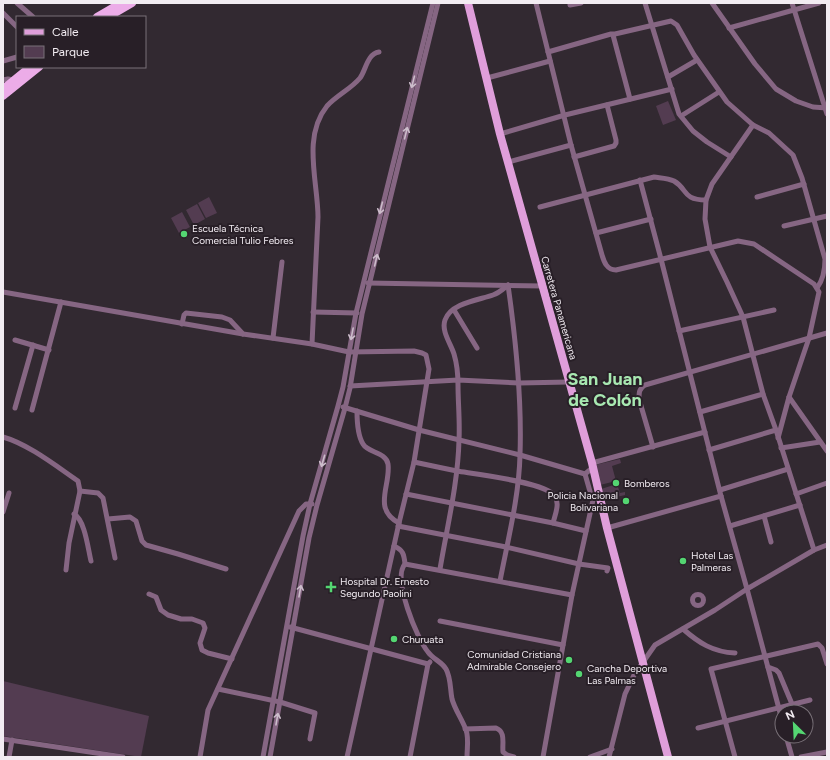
<svg xmlns="http://www.w3.org/2000/svg" width="830" height="760" viewBox="0 0 830 760" font-family="Figtree,sans-serif">
<rect width="100%" height="100%" fill="#322931"/>
<g fill="#533c51">
<path d="M668 101 676 120 663 125 656 106Z"/>
<path d="M209 197 217 213 206 218 198 203Z"/>
<path d="M197 204 205 219 194 225 186 210Z"/>
<path d="M182 212 190 227 179 233 171 218Z"/>
<path d="M620 459 621 463 612 466 616 481 600 485 595 465Z"/>
<path d="M617 484 620 493 625 492V495L604 500 601 489Z"/>
<path d="M3 681 149 716 141 757 3 736Z"/>
</g>
<g fill="none" stroke-linecap="round" stroke-linejoin="round">
<g stroke="#866683" stroke-width="5">
<path d="M17 3 33 17"/>
<path d="M536 3 571 145 602 255C604 262 607 270 616 270L738 241 754 244 814 284 819 292 809 338 789 397 778 438"/>
<path d="M645 3 679 114 693 131 707 142 731 157"/>
<path d="M712 3 755 64 776 89 796 101 813 107 827 108"/>
<path d="M792 3 827 114"/>
<path d="M570 5 581 3"/>
<path d="M3 13 17 27"/>
<path d="M729 28 819 3"/>
<path d="M613 35 630 99"/>
<path d="M548 52 611 34H615L671 21 677 25 694 55 727 102 753 125 769 133 793 155 802 178 825 259C825 269 823 280 817 288"/>
<path d="M3 61 17 57"/>
<path d="M668 77 697 60"/>
<path d="M487 78 550 61"/>
<path d="M3 80 8 79 14 80"/>
<path d="M681 116 719 92"/>
<path d="M753 125 712 184 706 200 705 219 710 247 727 282 743 317 763 394 776 430 814 550"/>
<path d="M500 134 565 115 672 89"/>
<path d="M574 157 614 146 616 143V140L607 105"/>
<path d="M508 162 571 145"/>
<path d="M640 180 661 259 721 496 747 589 782 720"/>
<path d="M757 197 804 184"/>
<path d="M540 207 654 177C660 178 668 178 674 181 688 189 682 200 706 200"/>
<path d="M784 226 827 216"/>
<path d="M596 233 651 219"/>
<path d="M368 283 543 286"/>
<path d="M3 292 243 334 312 344 349 352 414 351 422 353 426 355 429 369 414 462 399 523 347 757"/>
<path d="M454 310 477 348"/>
<path d="M313 312 357 313"/>
<path d="M182 324 184 315 186 313 222 317 230 320 243 334"/>
<path d="M679 331 774 310"/>
<path d="M273 338 282 262"/>
<path d="M15 340 49 350"/>
<path d="M312 344 318 217C318 182 302 137 327 106 337 95 351 89 360 78 366 70 367 54 379 52"/>
<path d="M350 386 458 380 519 383 569 382"/>
<path d="M789 397 827 451"/>
<path d="M343 407 419 430 520 455 585 474"/>
<path d="M15 408 33 345"/>
<path d="M32 410 61 302"/>
<path d="M357 411C357 419 358 436 363 444 368 453 386 452 388 464 391 485 372 509 399 523"/>
<path d="M700 412 763 394"/>
<path d="M3 437C28 444 56 466 78 481L80 491 69 543 66 570"/>
<path d="M653 447 639 399C639 392 639 389 645 385L827 333"/>
<path d="M781 448 820 442"/>
<path d="M709 450 776 430"/>
<path d="M414 462C428 465 442 468 457 471 475 474 545 482 555 496 560 504 555 515 553 523"/>
<path d="M592 463 705 432"/>
<path d="M593 469H591L585 474 591 495 594 496"/>
<path d="M720 490 788 469"/>
<path d="M80 491 98 493 103 498 115 558"/>
<path d="M406 494 553 523 586 531"/>
<path d="M796 494 827 483"/>
<path d="M3 512 9 493"/>
<path d="M74 514C85 520 88 549 91 561"/>
<path d="M764 516 771 542"/>
<path d="M108 519 130 517 136 521 142 541 146 545 178 554 226 569"/>
<path d="M398 526 506 547 579 564 608 568 607 571"/>
<path d="M730 526 800 505"/>
<path d="M607 528 721 496"/>
<path d="M394 546C403 550 404 554 405 564 392 578 417 639 428 652 433 659 442 662 446 669 451 678 450 689 452 699 455 710 462 719 466 730 469 738 467 748 467 757"/>
<path d="M405 564 572 595"/>
<path d="M440 569C447 527 458 483 459 440 460 421 458 403 458 385 458 375 457 364 454 354 451 344 441 331 445 320 451 303 479 300 493 295 499 293 503 289 508 285"/>
<path d="M500 581C508 539 519 497 520 455 522 398 516 341 508 285"/>
<path d="M149 594 156 597 161 610 168 615 181 619H192L203 623 205 628 200 643 202 650 208 653 232 659"/>
<circle cx="698" cy="600" r="5.5"/>
<path d="M440 621 563 645"/>
<path d="M290 627 428 664"/>
<path d="M683 629C699 643 713 652 735 653"/>
<path d="M768 667 776 670 779 673 792 704"/>
<path d="M218 689 280 702 315 713 310 739"/>
<path d="M698 728 810 700"/>
<path d="M465 729 496 728C506 732 502 743 503 752L507 755 514 757"/>
<path d="M786 736 792 757"/>
<path d="M3 739 123 757"/>
<path d="M9 757 12 740"/>
<path d="M200 757 208 710 299 511 306 504H312"/>
<path d="M263 757 303 536 310 504 338 406 343 387 356 313 433 3"/>
<path d="M270 757 309 538 317 505 345 408 350 388 362 314 438 3"/>
<path d="M410 757 428 664 430 662"/>
<path d="M543 757 572 595 593 500 591 495"/>
<path d="M590 757 612 749"/>
<path d="M609 757 625 694 634 675 655 645 715 610 747 589 814 550 827 545"/>
<path d="M735 757 711 669 818 644 822 648 827 664"/>
<path d="M801 757 827 752"/>
</g>
<path stroke="#df9eda" stroke-width="8" d="M468 3 500 134 592 463 607 528 668 757"/>
<g stroke="#ecace8" stroke-width="8">
<path d="M97 17 121 3"/>
<path d="M108 17 132 3"/>
<path d="M3 89 30 67"/>
<path d="M3 96 39 67"/>
</g>
</g>
<defs><path id="oneway-shaft" d="M-6 0H5M1.5-3L5.5 0L1.5 3" fill="none" stroke-width="1.6" stroke-linecap="round" stroke-linejoin="round"/></defs>
<g stroke="#ccbdcb">
<use href="#oneway-shaft" transform="translate(413 82) rotate(104)"/>
<use href="#oneway-shaft" transform="translate(406 133) rotate(-76)"/>
<use href="#oneway-shaft" transform="translate(381 208) rotate(104)"/>
<use href="#oneway-shaft" transform="translate(376 260) rotate(-77)"/>
<use href="#oneway-shaft" transform="translate(352 334) rotate(101)"/>
<use href="#oneway-shaft" transform="translate(323 461) rotate(106)"/>
<use href="#oneway-shaft" transform="translate(300 591) rotate(-80)"/>
<use href="#oneway-shaft" transform="translate(277 719) rotate(-80)"/>
</g>
<g fill="#54d672" stroke="#281f27" stroke-width="1.5">
<circle cx="184" cy="234" r="4"/>
<circle cx="616" cy="483" r="4"/>
<circle cx="626" cy="501" r="4"/>
<circle cx="683" cy="561" r="4"/>
<path d="M329 581h4v4h4v4h-4v4h-4v-4h-4v-4h4z"/>
<circle cx="394" cy="639" r="4"/>
<circle cx="569" cy="660" r="4"/>
<circle cx="579" cy="674" r="4"/>
</g>
<g text-anchor="middle" dominant-baseline="central" stroke-width="4" stroke-linejoin="round" paint-order="stroke">
<g font-size="10" fill="#f2ecf2" stroke="#281f27" text-anchor="start">
<text x="192" y="228">Escuela Técnica<tspan x="192" dy="12">Comercial Tulio Febres</tspan></text>
<text x="624" y="483">Bomberos</text>
<text x="618" y="495" text-anchor="end">Policia Nacional<tspan x="618" dy="12">Bolivariana</tspan></text>
<text x="691" y="555">Hotel Las<tspan x="691" dy="12">Palmeras</tspan></text>
<text x="340" y="581">Hospital Dr. Ernesto<tspan x="340" dy="12">Segundo Paolini</tspan></text>
<text x="402" y="639">Churuata</text>
<text x="561" y="654" text-anchor="end">Comunidad Cristiana<tspan x="561" dy="12">Admirable Consejero</tspan></text>
<text x="587" y="668">Cancha Deportiva<tspan x="587" dy="12">Las Palmas</tspan></text>
</g>
<g font-size="10" fill="#f2ecf2" stroke="#281f27">
<text transform="translate(559 308) rotate(74)">Carretera Panamericana</text>
</g>
<g font-size="18" font-weight="bold" fill="#a8e8b1" stroke="#281f27">
<text x="605" y="379">San Juan<tspan x="605" dy="21">de Colón</tspan></text>
</g>
</g>
<rect width="830" height="760" fill="none" stroke="#f2ecf2" stroke-width="8"/>
<rect x="16" y="16" width="130" height="52" fill="#281f27" stroke="#797178"/>
<rect x="24" y="29" width="20" height="6" fill="#df9eda" stroke="#797178"/>
<text x="52" y="36" font-size="12" fill="#f2ecf2">Calle</text>
<rect x="24" y="46" width="20" height="12" fill="#533c51" stroke="#797178"/>
<text x="52" y="56" font-size="12" fill="#f2ecf2">Parque</text>
<g transform="translate(794 724) rotate(336)"><circle r="19" fill="#281f27" stroke="#797178"/>
<path d="M0-3L7 15L0 10L-7 15Z" fill="#54d672"/>
<text y="-6" font-size="11" font-weight="bold" text-anchor="middle" fill="#f2ecf2">N</text>
</g>
</svg>
